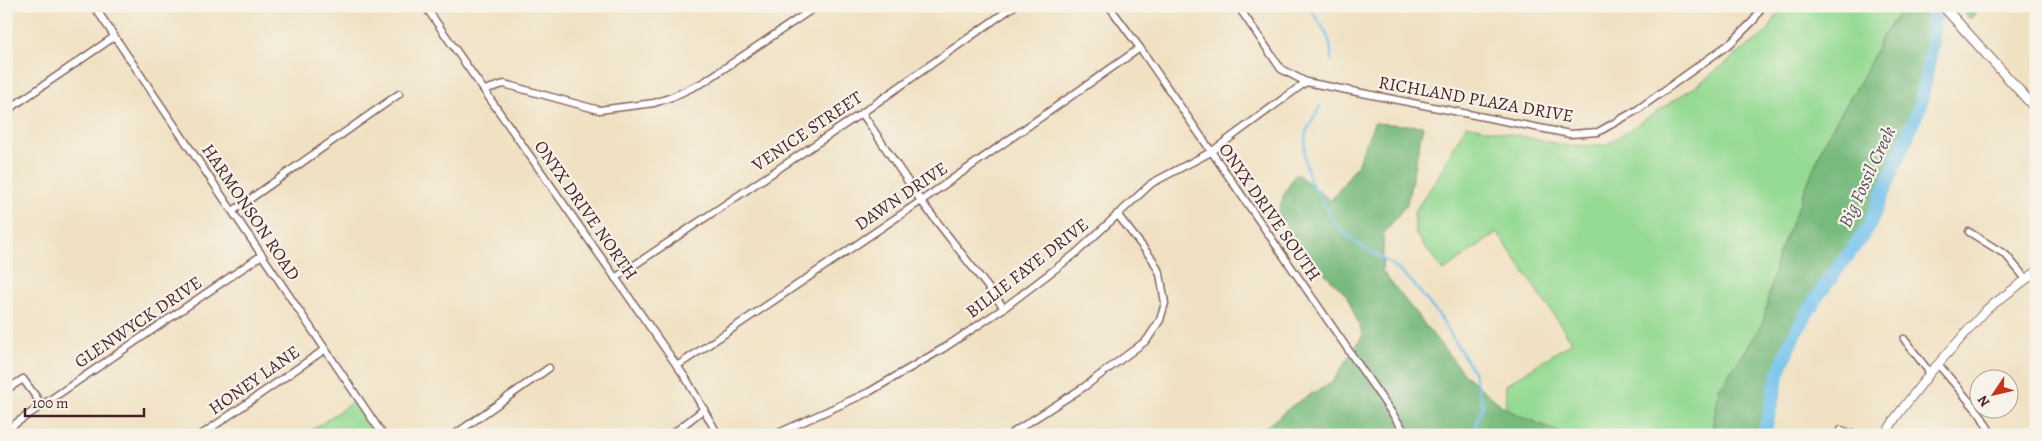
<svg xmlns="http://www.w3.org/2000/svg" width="2042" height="441" viewBox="0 0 2042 441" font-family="Alegreya,serif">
<rect width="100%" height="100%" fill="#f7f3e8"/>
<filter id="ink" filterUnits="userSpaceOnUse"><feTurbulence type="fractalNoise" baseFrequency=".02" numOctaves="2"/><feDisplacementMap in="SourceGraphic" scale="10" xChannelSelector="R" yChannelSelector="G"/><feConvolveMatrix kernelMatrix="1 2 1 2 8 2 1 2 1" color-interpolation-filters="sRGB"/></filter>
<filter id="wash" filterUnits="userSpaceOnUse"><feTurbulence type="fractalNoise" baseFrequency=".0096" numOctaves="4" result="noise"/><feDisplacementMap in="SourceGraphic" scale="20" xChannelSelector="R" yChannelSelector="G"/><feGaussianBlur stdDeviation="1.12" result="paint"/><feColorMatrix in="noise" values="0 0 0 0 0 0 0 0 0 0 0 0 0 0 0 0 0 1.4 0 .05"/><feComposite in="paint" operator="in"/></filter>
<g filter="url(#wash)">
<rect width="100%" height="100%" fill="#f0e1c3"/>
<g fill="#94da93" stroke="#6f7c5f">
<path d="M1782 6H1904L1882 37 1863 77 1827 136 1778 256 1762 326 1720 388 1711 435H1564L1506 409V385L1572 342 1497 232 1444 271 1416 235 1414 212 1435 182 1466 125 1568 146 1606 145 1693 88 1767 32Z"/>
<path d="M354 401 377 435H305Z"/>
</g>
<g fill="#77ba7d" stroke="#606c54">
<path d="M1904 6H1918L1933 21 1920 106 1868 228 1818 295 1793 337 1779 371 1764 435H1711L1720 388 1762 326 1778 256 1827 136 1863 77 1882 37Z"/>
<path d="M1958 6H1983L1970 19Z"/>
<path d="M1374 123 1423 126 1407 204 1384 233 1382 271 1465 375 1506 409 1564 435H1256L1293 405 1333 381 1363 335 1347 296 1308 257 1278 214 1284 194 1296 173 1331 201 1357 165Z"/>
</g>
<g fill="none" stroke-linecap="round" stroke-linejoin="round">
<g stroke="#72c2ed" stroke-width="2.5">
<path d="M1308 6C1321 24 1333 37 1331 60"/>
<path d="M1320 106 1306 132 1304 157 1310 181 1338 227 1362 247 1393 265 1412 282 1440 317 1473 371 1483 405 1472 435"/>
</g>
<path stroke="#72c2ed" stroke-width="14" d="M1764 435 1779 371 1793 337 1818 295 1868 228 1920 106 1933 41V21L1941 6"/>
</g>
</g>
<g filter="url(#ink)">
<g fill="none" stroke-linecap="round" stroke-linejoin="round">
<g stroke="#846360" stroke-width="9">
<g id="minor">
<path d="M94 6 383 435"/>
<path d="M425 6 687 380 718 435"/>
<path d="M1109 6 1140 48 1407 435"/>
<path d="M1238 6 1281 69 1306 82 1570 134 1598 132 1637 110 1732 42 1754 20 1762 6"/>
<path d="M484 90 504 84 599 110 654 103 672 97 704 82 817 6"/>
<path d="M6 111 114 37"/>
<path d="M862 113 921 201 1004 308"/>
<path d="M233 211 399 94"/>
<path d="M1969 232 2006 255 2026 279"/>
<path d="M615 278 862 113 1014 6"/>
<path d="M1904 339 1930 373"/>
<path d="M1938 364 1980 414 1992 435"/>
<path d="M677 366 921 201 1140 48"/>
<path d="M6 390 23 379 42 405"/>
<path d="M6 430 262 255"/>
<path d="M1841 430 1855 435"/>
<path d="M201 435 324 350"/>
<path d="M454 435 549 368"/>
<path d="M671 435 704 409"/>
<path d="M774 435 869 392 944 348 1004 308 1075 254 1152 183 1211 152 1306 82"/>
<path d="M1009 435 1084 387 1147 340 1160 320 1165 303 1160 274 1153 260 1117 214"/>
</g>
</g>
<g stroke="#846360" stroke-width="10">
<path id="tertiary" d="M1885 435 1896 417 1930 373 1987 309 2036 272"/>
</g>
<g stroke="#846360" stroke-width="11">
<path id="secondary" d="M1943 6 2036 109"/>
</g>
<use href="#minor" stroke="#fff" stroke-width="6"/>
<use href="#tertiary" stroke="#fff" stroke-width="8"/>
<use href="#secondary" stroke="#fff" stroke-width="9"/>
</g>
</g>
<g text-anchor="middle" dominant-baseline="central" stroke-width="4.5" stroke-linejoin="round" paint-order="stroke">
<g font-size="18" fill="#4a1f2b" stroke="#f7f3e8">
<text transform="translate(1476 99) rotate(10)">RICHLAND PLAZA DRIVE</text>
<text transform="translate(807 131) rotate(-34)">VENICE STREET</text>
<text transform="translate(901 196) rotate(-34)">DAWN DRIVE</text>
<text transform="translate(586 210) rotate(55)">ONYX DRIVE NORTH</text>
<text transform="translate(251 212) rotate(56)">HARMONSON ROAD</text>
<text transform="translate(1270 212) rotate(55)">ONYX DRIVE SOUTH</text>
<text transform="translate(1027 268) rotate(-38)">BILLIE FAYE DRIVE</text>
<text transform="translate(138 322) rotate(-34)">GLENWYCK DRIVE</text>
<text transform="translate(254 380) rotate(-35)">HONEY LANE</text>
</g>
<g font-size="19" font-style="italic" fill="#565065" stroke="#f7f3e8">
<text transform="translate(1867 177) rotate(-65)">Big Fossil Creek</text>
</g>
</g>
<rect width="2042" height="441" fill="none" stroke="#f7f3e8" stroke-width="25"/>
<g transform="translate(1994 394) rotate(235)"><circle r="24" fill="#f7f3e8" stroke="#b29e9c"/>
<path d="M0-4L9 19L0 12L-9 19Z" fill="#c8321e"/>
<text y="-8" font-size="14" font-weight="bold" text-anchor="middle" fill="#4a1f2b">N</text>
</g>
<path d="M25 408v8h119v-8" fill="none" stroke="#4a1f2b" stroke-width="2.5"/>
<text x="32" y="408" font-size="15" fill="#4a1f2b" stroke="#f7f3e8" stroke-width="4" paint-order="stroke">100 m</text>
</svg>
